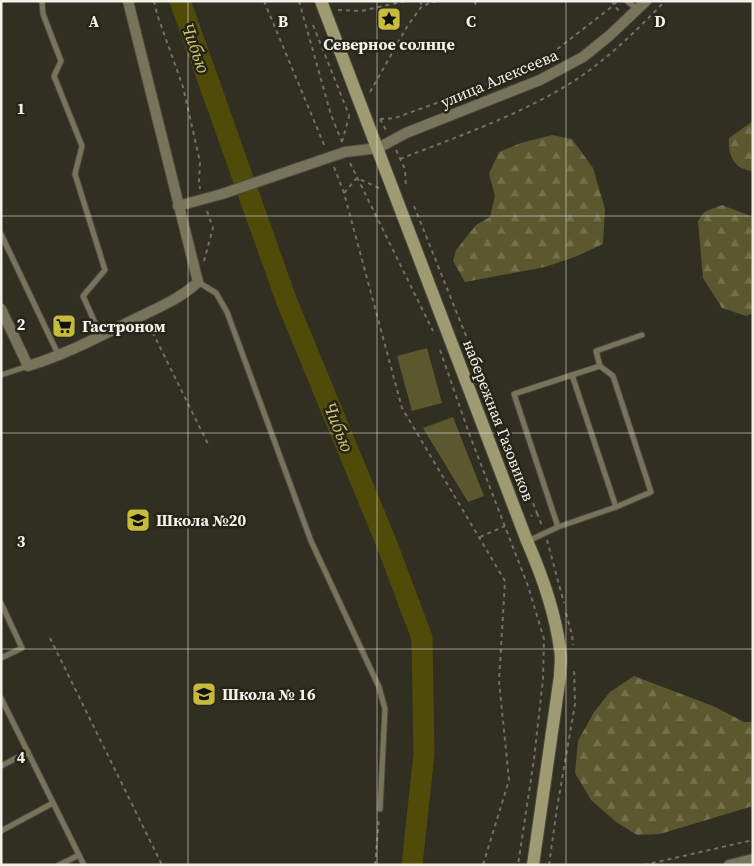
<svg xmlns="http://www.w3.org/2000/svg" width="754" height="866" viewBox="0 0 754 866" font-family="'Source Serif 4',serif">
<defs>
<pattern id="forest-firs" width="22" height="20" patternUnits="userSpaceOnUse" patternTransform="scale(1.25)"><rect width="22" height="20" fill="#5b582f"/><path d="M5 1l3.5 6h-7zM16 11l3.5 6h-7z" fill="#73704d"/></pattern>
</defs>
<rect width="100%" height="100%" fill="#302f22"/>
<g fill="url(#forest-firs)">
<path d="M753 121V171C733 169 728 155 729 138Z"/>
<path d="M552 135 572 139 593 168 605 209 603 244 575 257 545 267 465 282 453 261 456 250 476 225 490 217 495 196 489 174 499 152 521 143Z"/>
<path d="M722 205 753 217V313L746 316 722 308 703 278 698 221 704 212Z"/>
<path d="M634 676 713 706 744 722H753V806L660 834 637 835 616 822 591 800 575 773 578 741 594 712 610 692Z"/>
</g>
<g fill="#5b582f">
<path d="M427 348 442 403 412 411 397 356Z"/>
<path d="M453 417 484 496 468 502 423 428Z"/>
</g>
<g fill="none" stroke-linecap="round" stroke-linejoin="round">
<path stroke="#514b09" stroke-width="21" d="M180 1 287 302 386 542 422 638 424 754 412 865"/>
<g stroke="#4b4a3e" stroke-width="7">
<g id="lane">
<path d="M42 1 43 14 61 61 54 76 82 146 75 174 105 270 83 296 101 336"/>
<path d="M627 1 637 9"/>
<path d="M1 234 58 354"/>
<path d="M198 282 216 293 227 312 311 541 379 687 385 709 380 809"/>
<path d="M600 366 613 376 651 492 616 507"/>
<path d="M1 375 28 366"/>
<path d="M572 375 600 366 596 351 642 335"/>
<path d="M528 541 558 527 616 507 572 375 514 394 558 527"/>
<path d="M1 603 22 648 1 658"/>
<path d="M1 698 84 865"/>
<path d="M1 766 28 752"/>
<path d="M1 831 53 803"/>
<path d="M59 865 79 855"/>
</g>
</g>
<g stroke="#4b4a3e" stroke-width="12">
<g id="street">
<path d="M178 206 222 194 345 152 378 148 406 133 540 80 583 57 609 36 646 1"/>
<path d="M1 309 28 366C65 355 100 336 135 319 157 308 180 299 198 282L128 1"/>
<path d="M729 865 753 859"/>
</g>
</g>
<g stroke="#4b4a3e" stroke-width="14">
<path id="secondary" d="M321 1 527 541C542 575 555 612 560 649 562 658 560 668 560 676L533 865"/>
</g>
<g stroke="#717064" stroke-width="2" stroke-dasharray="4 4" stroke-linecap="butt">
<path d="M154 1 157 14 183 87 200 162 199 182 200 189"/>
<path d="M264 1 325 147"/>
<path d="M299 1 331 115 342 142"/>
<path d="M420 1 422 6"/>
<path d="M475 1 476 8"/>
<path d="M617 1 614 5 620 12"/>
<path d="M338 10 361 11 406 1"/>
<path d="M313 25 349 115"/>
<path d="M370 92 408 25 422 6 437 1"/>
<path d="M380 119 387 132"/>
<path d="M380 119 395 118 473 90 547 57 614 5 612 1"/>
<path d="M342 142 350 113"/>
<path d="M396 150 405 169 406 188"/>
<path d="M400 159C459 136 528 112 580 77 612 55 638 29 665 1"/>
<path d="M350 163 433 331"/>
<path d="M334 167 344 193 402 408 505 581 499 681 509 780 483 865"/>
<path d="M344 193 357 178 379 188"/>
<path d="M414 206 537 513 531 516"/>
<path d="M204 261 213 228 206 208"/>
<path d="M149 325 208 444"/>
<path d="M440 350 470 436 528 586 544 639 543 679 534 759 518 865"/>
<path d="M537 513 542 526"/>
<path d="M480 537 505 526"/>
<path d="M547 540 564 603"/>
<path d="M566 613 572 635 573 645"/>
<path d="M50 638 162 865"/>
<path d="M375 865 379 817"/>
<path d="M549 865 557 808 575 704 574 667"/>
<path d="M644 865 753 840"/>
</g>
<use href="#lane" stroke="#76745b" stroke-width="5"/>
<use href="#street" stroke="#76745b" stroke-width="10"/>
<use href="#secondary" stroke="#9e9b73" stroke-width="12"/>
</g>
<path fill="none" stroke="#f3f2ea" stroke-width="1" stroke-opacity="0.55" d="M188 1V865M377 1V865M566 1V865M1 216H753M1 433H753M1 649H753"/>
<defs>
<g id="sight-square" transform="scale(1.25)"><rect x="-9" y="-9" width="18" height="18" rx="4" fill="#c7bb3c" stroke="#262519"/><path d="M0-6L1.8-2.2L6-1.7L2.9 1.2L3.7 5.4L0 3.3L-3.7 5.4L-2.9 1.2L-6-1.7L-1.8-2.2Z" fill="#111"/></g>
<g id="supermarket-square" transform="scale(1.25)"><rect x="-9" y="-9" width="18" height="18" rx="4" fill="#c7bb3c" stroke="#262519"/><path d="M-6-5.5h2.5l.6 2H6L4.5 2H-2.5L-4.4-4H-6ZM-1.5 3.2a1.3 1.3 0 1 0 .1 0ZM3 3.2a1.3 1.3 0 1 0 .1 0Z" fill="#111"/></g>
<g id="school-square" transform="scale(1.25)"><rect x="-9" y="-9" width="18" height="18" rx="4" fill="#c7bb3c" stroke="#262519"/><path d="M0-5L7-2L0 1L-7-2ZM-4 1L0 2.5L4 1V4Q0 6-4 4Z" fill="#111"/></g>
</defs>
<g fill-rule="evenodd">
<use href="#sight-square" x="389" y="19"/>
<use href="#supermarket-square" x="64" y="326"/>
<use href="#school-square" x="138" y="520"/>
<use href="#school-square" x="204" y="694"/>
</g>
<g text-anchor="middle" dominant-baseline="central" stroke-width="5" stroke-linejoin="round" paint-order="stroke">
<g font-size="16" font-weight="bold" fill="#f3f2ea" stroke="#262519" text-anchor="start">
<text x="389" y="44" text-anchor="middle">Северное солнце</text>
<text x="82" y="326">Гастроном</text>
<text x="156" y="520">Школа №20</text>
<text x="222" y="694">Школа № 16</text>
</g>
<g font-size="16" fill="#f3f2ea" stroke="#262519">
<text transform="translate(499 78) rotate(-23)">улица Алексеева</text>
<text transform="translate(499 420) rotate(69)">набережная Газовиков</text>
</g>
<g font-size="18" font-style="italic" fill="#d2cb72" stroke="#262519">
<text transform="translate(196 48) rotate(70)">Чибью</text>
<text transform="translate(339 427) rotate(68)">Чибью</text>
</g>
</g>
<g font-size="16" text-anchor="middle" font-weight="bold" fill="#f3f2ea" stroke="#262519" stroke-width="5" stroke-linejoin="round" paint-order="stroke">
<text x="94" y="27">A</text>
<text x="283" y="27">B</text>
<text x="471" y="27">C</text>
<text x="660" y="27">D</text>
<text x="21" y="114">1</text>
<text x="21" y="330">2</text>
<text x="21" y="547">3</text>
<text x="21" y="763">4</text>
</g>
<rect width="754" height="866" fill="none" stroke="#f3f2ea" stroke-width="5"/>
</svg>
